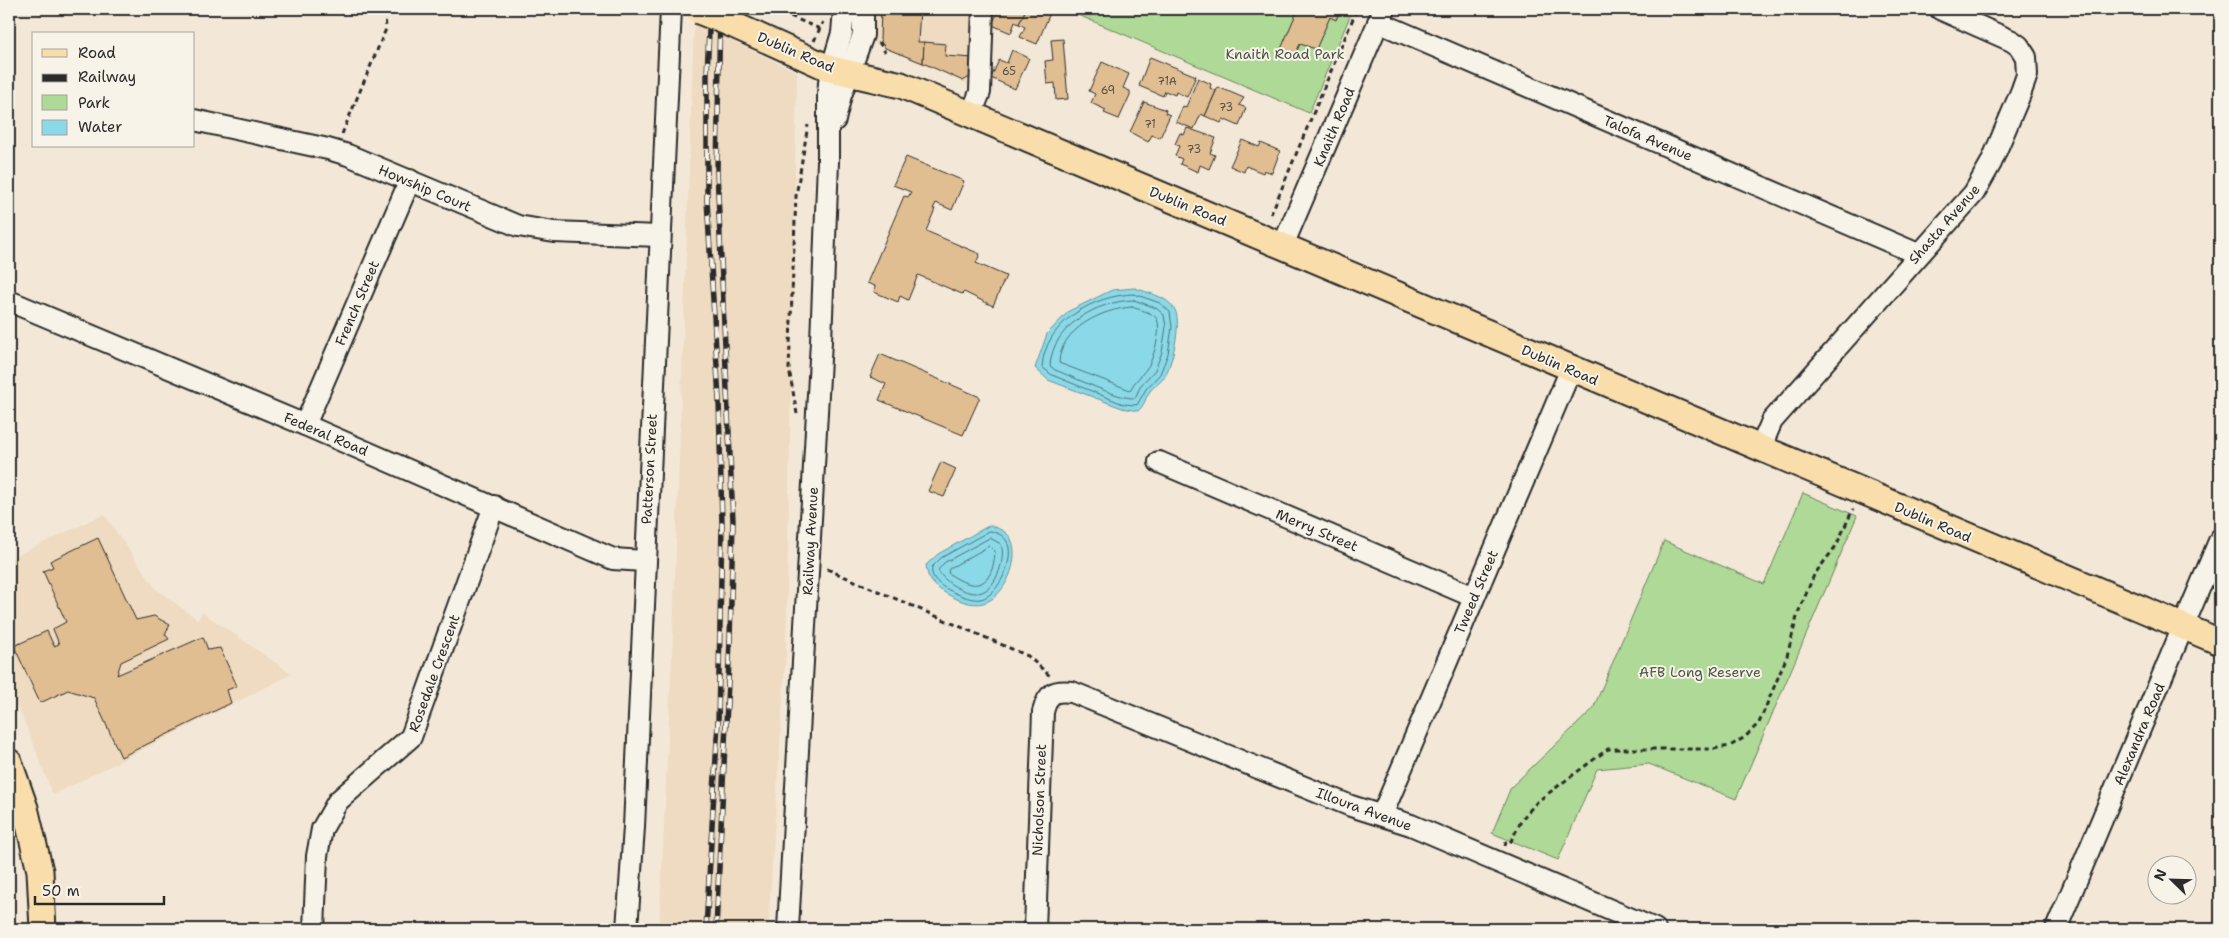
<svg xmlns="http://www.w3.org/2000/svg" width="2229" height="938" viewBox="0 0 2229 938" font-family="'Shantell Sans',sans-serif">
<rect width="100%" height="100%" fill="#f3e8d7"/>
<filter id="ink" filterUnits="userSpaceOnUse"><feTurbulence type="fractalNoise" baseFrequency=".02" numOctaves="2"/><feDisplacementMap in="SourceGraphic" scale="10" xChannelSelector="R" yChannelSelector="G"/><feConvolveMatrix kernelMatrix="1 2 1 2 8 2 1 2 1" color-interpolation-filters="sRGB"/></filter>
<g filter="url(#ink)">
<g fill="#eedbc2">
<path d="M872 9H991L987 92 870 42Z"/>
<path d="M694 22 797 72 786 651 768 929H659L673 633Z"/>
<path d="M104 514 156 589 198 620 202 612 292 674 53 795 27 728 9 690V559Z"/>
</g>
<g fill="#aed996" stroke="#6c8260">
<path d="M1064 9H1353L1309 113Z"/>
<path d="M1803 493 1857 516 1736 799 1649 764 1597 769 1558 860 1492 833 1511 787 1593 709 1664 541 1764 584Z"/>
</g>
<g fill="#8ad9e8" stroke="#64939c">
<path d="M1135 288C1147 293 1168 296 1175 310 1182 323 1172 365 1164 378 1160 383 1154 386 1150 391 1145 398 1145 405 1138 411L1122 408 1048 380 1035 368 1047 334 1069 311 1112 290Z"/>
<path d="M990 525C997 528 1007 531 1011 539 1021 559 1005 598 983 603 972 606 957 600 947 594 935 587 927 580 926 565L938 554Z"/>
</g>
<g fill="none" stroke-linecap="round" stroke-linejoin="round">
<g stroke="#517177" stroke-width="1">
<path d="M1134 294 1160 303 1170 312 1172 327 1168 354 1160 374 1146 389 1137 405 1123 404 1052 375 1042 367C1045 322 1094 295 1134 294Z"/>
<path d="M1134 300 1156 308 1164 315 1166 327 1162 352 1155 370 1141 385 1135 398C1117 399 1074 377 1055 370L1050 366C1052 326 1097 301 1134 300Z"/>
<path d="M1132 307C1139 310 1153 312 1157 319 1162 328 1154 356 1149 365 1144 374 1135 380 1130 390L1059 363C1060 329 1102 309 1132 307Z"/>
<path d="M990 531C996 532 1003 535 1006 540 1017 556 999 595 981 599 970 601 955 593 945 588 937 583 930 576 932 567L941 558Z"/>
<path d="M990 538 1001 544C1006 558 997 587 982 592 968 597 943 582 938 570L944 563Z"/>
<path d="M990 546 995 551C993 587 976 593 948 573L949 569Z"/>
</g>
</g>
<g fill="#e1be92" stroke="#2b2b2b">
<path d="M881 9H920L918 42H924L923 63 885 48 880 40Z"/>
<path d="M999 9H1026L1019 24 1015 22 1011 33 992 25Z"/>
<path d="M1026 9H1041L1050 13 1037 44 1020 37 1025 27 1019 24Z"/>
<path d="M1298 9H1340L1336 20 1330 17 1316 49 1300 44 1295 55 1281 49Z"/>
<path d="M1063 39 1068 99 1056 100 1055 83 1047 84 1045 61 1053 60 1051 40Z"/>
<path d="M924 42 946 44 945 56 974 58 973 75 963 81 923 63Z"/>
<path d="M1012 50 1029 58 1015 89 991 78 999 60 1007 63Z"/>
<path d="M1150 57 1196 76 1187 97 1176 92 1175 95 1165 91 1163 96 1139 86Z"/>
<path d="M1102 62 1129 74 1123 88 1130 91V95L1119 119 1104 113 1106 110 1091 103 1095 94 1089 91Z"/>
<path d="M1198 78 1211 84 1210 88 1216 91 1205 116 1201 114 1194 129 1176 122 1183 106 1186 107Z"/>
<path d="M1218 87 1244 98 1239 105 1246 108 1239 126 1223 119 1221 123 1205 116Z"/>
<path d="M1144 102 1166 110 1165 113 1170 115 1160 138 1152 135 1148 142 1130 132Z"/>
<path d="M1187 128 1216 138 1210 153 1215 155 1209 169 1200 165 1198 172 1180 164 1182 159 1175 156 1179 146 1175 144 1180 133 1184 135Z"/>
<path d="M1242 140 1259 147 1261 143 1280 151 1272 173 1264 170 1263 173 1246 166 1244 172 1230 166Z"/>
<path d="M906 157 964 181 952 210 936 203 933 209H935L926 231 980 254 976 263 1006 276 993 306 964 292 962 294 918 275 908 300 900 296 898 302 874 292 875 286 867 283 904 196 908 197 911 192 893 185Z"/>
<path d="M880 354 980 397 963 435 879 400 886 384 870 377Z"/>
<path d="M941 462 956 469 944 497 928 491Z"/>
<path d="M98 538 136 620 154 616 170 625 165 634 169 639 121 662 117 675 203 637 208 650 220 648 237 686 227 690 231 703 121 757 94 698 68 690 40 703 14 646 47 631 54 646 59 644 53 629 66 622 43 571 53 567 50 561Z"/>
</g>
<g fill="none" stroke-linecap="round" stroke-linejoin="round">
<g stroke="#2b2b2b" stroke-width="24">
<g id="minor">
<path d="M1378 22 1918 254"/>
<path d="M971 115 980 92 983 9"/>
<path d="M194 120 328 149 348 155 518 226 554 232 659 236"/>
<path d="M835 120 841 95 863 35V9"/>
<path d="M1283 245 1384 9"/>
<path d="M9 301 305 425 613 559 644 561"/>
<path d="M305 425 410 180"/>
<path d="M1760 449 1772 421 1974 193 1991 163 2021 92 2027 75 2026 57 2019 46 2012 41 1940 9"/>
<path d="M1159 462 1474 597"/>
<path d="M1382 815 1571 369"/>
<path d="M314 929 317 856 322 829 338 801 411 737 494 506"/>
<path d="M627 929 634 827 671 9"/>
<path d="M788 929 821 341 828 162V94L830 73 842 33 844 9"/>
<path d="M1035 929 1043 712C1048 693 1053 690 1072 692L1351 806 1411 825 1655 929"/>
<path d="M2056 929 2220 539"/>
</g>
</g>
<g stroke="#2b2b2b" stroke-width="29">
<g id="major">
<path d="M727 22 831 69 901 85 2220 642"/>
<path d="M9 762 25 808 40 871 43 929"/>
</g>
</g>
<g stroke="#2b2b2b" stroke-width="3" stroke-dasharray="5 4" stroke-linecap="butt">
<path d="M774 9 820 29"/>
<path d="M814 41 823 22"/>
<path d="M879 42 885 52"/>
<path d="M342 134 386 29 385 14 387 9"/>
<path d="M1271 214 1357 9"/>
<path d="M797 414 789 369 796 196 808 125"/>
<path d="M827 569 1028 656 1050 676"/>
<path d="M1505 846 1506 842 1510 843 1522 819 1538 801 1608 749H1713L1730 746 1745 737 1759 723 1787 656 1798 613 1814 575 1836 546 1853 509"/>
</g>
<use href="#minor" stroke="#f7f3e8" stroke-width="20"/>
<use href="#major" stroke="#f9deab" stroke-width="25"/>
<g stroke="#2b2b2b" stroke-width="5.5">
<g id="rail">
<path d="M706 929 718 723 722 525 719 399 707 200V74L710 9"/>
<path d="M716 929 730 641 733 521 717 171 720 9"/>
</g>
</g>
<use href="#rail" stroke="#f7f3e8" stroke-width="4" stroke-dasharray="11" stroke-linecap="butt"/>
<g stroke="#2b2b2b" stroke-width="29" stroke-linecap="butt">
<path id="major-bridge" d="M699 11 727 22"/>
</g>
<use href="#major-bridge" stroke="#f9deab" stroke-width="25"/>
</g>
</g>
<g text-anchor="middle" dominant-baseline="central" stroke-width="4" stroke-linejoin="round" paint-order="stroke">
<g font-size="11" fill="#585045">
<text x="1009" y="71">65</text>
<text x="1167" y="81">71A</text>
<text x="1108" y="90">69</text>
<text x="1226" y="107">73</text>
<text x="1150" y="124">71</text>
<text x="1194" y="149">73</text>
</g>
<g font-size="14" fill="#2b2b2b" stroke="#f7f3e8">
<text transform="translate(796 52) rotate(23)">Dublin Road</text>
<text transform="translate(1334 127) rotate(-67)">Knaith Road</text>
<text transform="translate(1648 138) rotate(23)">Talofa Avenue</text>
<text transform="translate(425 188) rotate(23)">Howship Court</text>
<text transform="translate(1188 206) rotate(22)">Dublin Road</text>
<text transform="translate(1944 224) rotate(-49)">Shasta Avenue</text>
<text transform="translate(357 303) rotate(-67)">French Street</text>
<text transform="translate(1560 365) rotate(23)">Dublin Road</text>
<text transform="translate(326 434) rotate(23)">Federal Road</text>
<text transform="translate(649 469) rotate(-87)">Patterson Street</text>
<text transform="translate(1933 522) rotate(23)">Dublin Road</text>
<text transform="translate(1317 530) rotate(23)">Merry Street</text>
<text transform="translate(810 541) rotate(-87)">Railway Avenue</text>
<text transform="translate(1476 592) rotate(-67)">Tweed Street</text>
<text transform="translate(434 673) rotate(-70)">Rosedale Crescent</text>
<text transform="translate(2139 734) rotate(-67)">Alexandra Road</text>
<text transform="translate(1039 800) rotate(-88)">Nicholson Street</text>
<text transform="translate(1364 809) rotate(20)">Illoura Avenue</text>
</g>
<g font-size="14" fill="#4c5646" stroke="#f7f3e8">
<text x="1285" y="54">Knaith Road Park</text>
<text x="1700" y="672">AFB Long Reserve</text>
</g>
</g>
<rect width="2229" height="938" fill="none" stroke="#f7f3e8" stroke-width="30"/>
<rect x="15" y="15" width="2199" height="908" fill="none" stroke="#2b2b2b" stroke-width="2" filter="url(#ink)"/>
<rect x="32" y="32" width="162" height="115" fill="#f7f3e8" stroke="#a5a39c"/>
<rect x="42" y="49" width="25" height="8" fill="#f9deab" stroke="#a5a39c"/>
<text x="78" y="58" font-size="15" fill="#2b2b2b">Road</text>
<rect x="42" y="74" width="25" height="8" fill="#2b2b2b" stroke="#a5a39c"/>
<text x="78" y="82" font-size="15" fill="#2b2b2b">Railway</text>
<rect x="42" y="95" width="25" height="15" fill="#aed996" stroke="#a5a39c"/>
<text x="78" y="108" font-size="15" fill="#2b2b2b">Park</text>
<rect x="42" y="120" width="25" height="15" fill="#8ad9e8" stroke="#a5a39c"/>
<text x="78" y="132" font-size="15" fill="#2b2b2b">Water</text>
<g transform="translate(2172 880) rotate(293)"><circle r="24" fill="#f7f3e8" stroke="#a5a39c"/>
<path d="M0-4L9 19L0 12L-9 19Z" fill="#2b2b2b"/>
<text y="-8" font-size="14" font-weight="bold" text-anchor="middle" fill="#2b2b2b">N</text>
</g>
<path d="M35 896v8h129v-8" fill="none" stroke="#2b2b2b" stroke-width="2.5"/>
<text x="42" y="896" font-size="15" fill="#2b2b2b" stroke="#f7f3e8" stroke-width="4" paint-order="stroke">50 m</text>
</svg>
